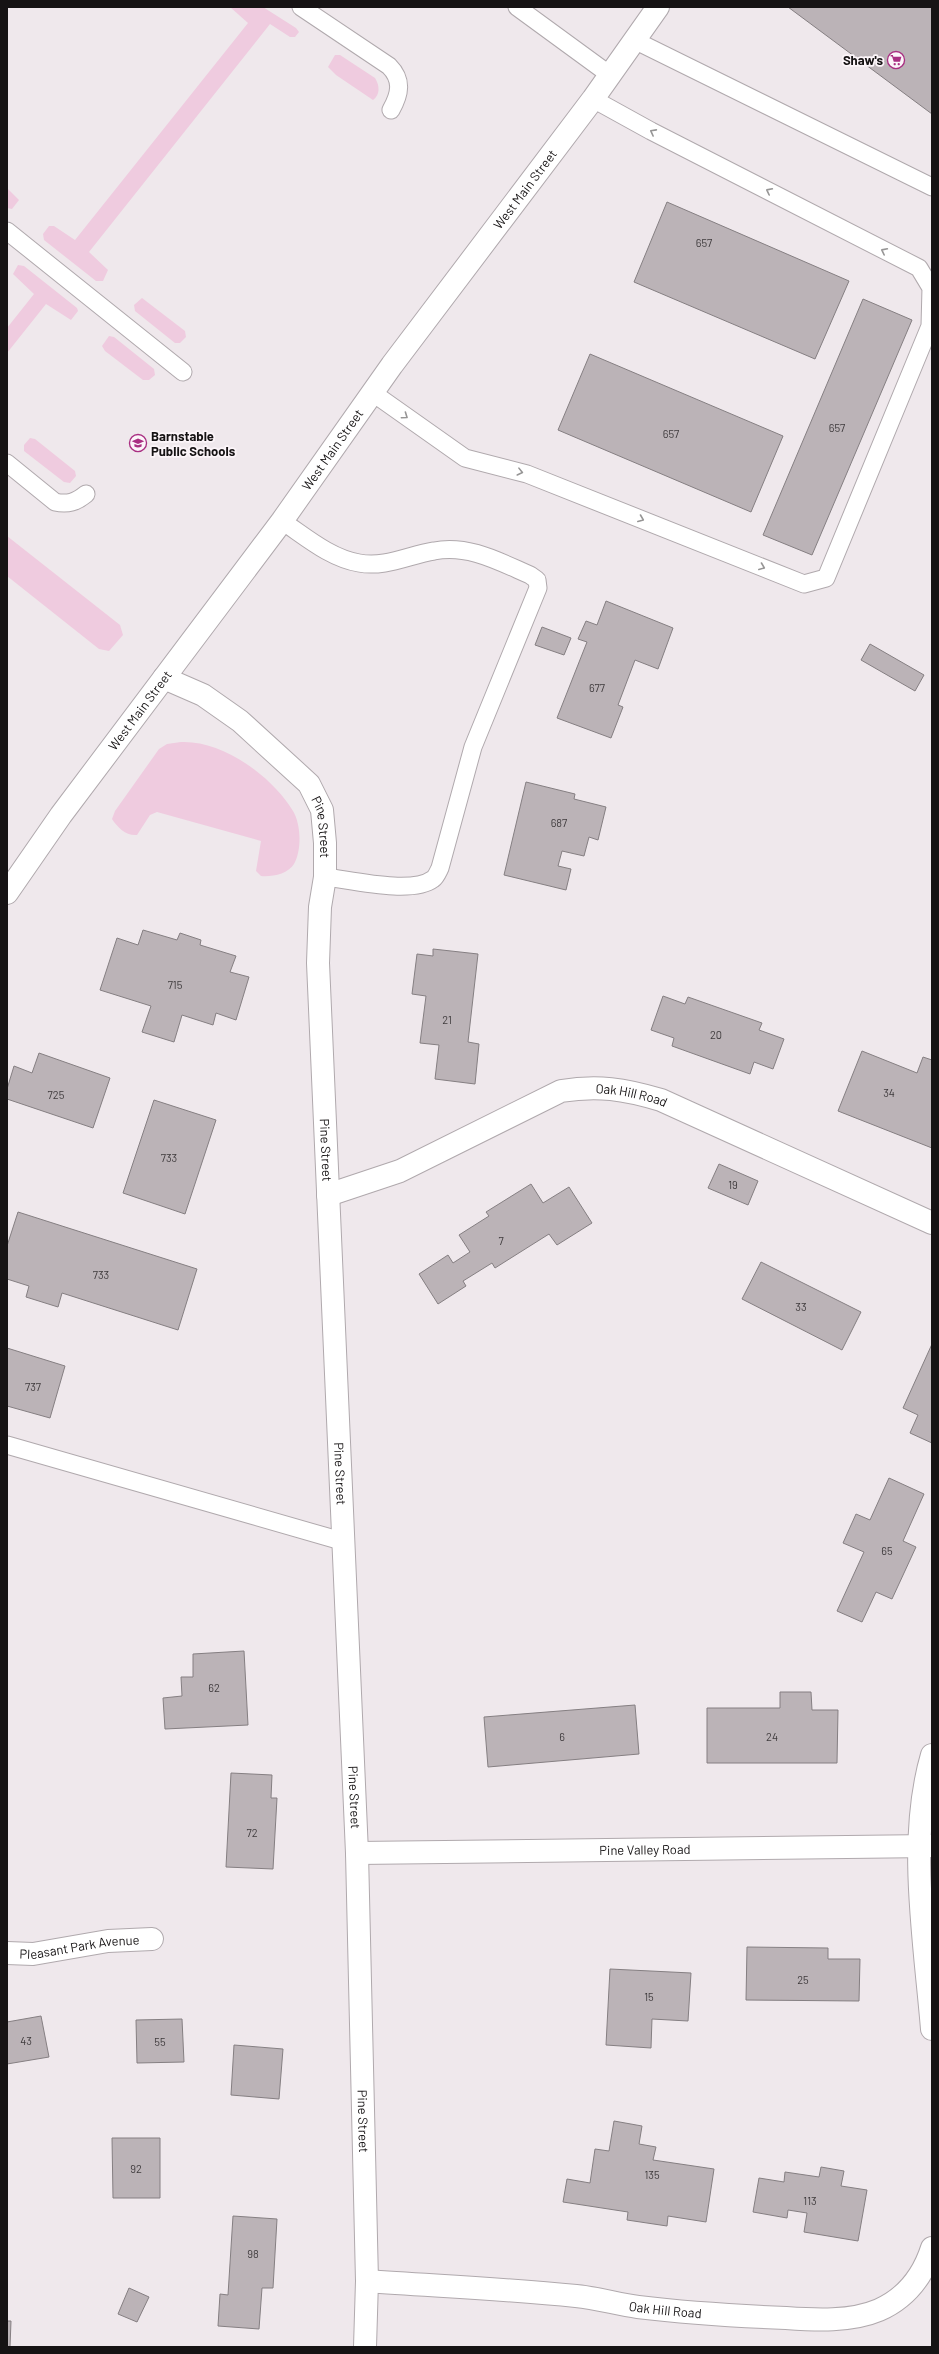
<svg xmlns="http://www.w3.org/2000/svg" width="939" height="2354" viewBox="0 0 939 2354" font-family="Barlow,sans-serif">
<rect width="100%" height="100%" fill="#efe8ec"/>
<g fill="#efcbdf">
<path d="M230 7H263L296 28 299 32 295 37H290L270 24 89 252 108 270 103 281H96L44 240 43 234 49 226H54L75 240 248 23Z"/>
<path d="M335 55H340L375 78C380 86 380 95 373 100L336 75 328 67Z"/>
<path d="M7 188 19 200 12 209 7 208Z"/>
<path d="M18 265 24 266 77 308 78 311 71 320 46 304 7 353V328L34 294 13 274Z"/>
<path d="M142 298 185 331 186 337 180 343H175L135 311 134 305Z"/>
<path d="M109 336 114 337 154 369 155 375 149 380H143L105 351 102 346Z"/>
<path d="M30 438 35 439 75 471 76 476 70 483 64 482 24 451V445Z"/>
<path d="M7 536 120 625 123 635 109 651 99 649 7 576Z"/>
<path d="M181 742C222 740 272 776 293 811 301 824 302 850 294 864 288 874 272 877 261 876L256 871 261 841 157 812 150 815 137 835C126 836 118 828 112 819L115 811 159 749 167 744Z"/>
</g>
<g fill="#bbb3b7" stroke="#857f82">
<path d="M788 7H932V114Z"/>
<path d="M667 202 849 281 815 359 634 282Z"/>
<path d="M863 299 912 320 812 555 763 535Z"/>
<path d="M590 354 783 436 751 512 558 430Z"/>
<path d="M606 601 673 628 658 669 635 660 618 705 623 707 611 738 557 718 587 642 578 639 586 621 597 625Z"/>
<path d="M542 627 571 638 564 655 535 645Z"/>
<path d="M870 644 924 675 915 691 861 660Z"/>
<path d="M526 782 575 794 574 799 606 807 598 840 589 837 584 856 562 851 558 866 571 869 566 890 504 875Z"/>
<path d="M143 930 177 940 180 933 201 940 200 945 236 956 230 972 249 977 236 1020 216 1013 213 1025 182 1015 174 1042 142 1032 151 1006 100 990 117 938 138 945Z"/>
<path d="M433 949 478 954 468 1042 479 1044 475 1084 435 1079 439 1045 420 1043 426 996 412 994 417 954 433 956Z"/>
<path d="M663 996 685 1004 688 997 762 1023 759 1030 784 1039 773 1069 754 1062 750 1074 672 1046 674 1038 651 1030Z"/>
<path d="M862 1051 917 1073 923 1057 932 1060V1148L838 1111Z"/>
<path d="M39 1053 110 1078 93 1128 7 1099V1089L14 1066 32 1073Z"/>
<path d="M154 1100 216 1120 185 1214 123 1193Z"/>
<path d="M719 1164 758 1181 748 1205 708 1188Z"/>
<path d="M531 1184 543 1203 569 1187 592 1223 557 1245 549 1234 495 1268 492 1263 463 1281 466 1286 438 1304 419 1274 448 1255 453 1263 470 1252 459 1235 489 1216 486 1212Z"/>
<path d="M18 1212 197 1269 178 1330 62 1293 58 1307 26 1297 29 1286 7 1279V1246Z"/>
<path d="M761 1262 861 1312 842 1350 742 1299Z"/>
<path d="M932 1344V1443L910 1433 918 1415 903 1408Z"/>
<path d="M7 1348 65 1366 50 1418 7 1406Z"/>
<path d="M889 1478 924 1494 903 1541 916 1547 892 1599 876 1592 862 1622 837 1611 864 1552 843 1543 856 1514 870 1520Z"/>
<path d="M244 1651 248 1725 165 1729 163 1698 182 1696 181 1677H193V1654Z"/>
<path d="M780 1692H811L812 1710H838L837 1763H707V1708H780Z"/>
<path d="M635 1705 639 1754 488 1767 484 1717Z"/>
<path d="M231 1773 272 1775 271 1798H277L273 1869 226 1867Z"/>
<path d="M747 1947 828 1948V1959H860L859 2001 746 2000Z"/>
<path d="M610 1969 691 1973 688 2021 652 2019 651 2048 606 2045Z"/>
<path d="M41 2016 49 2057 7 2064V2022Z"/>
<path d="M182 2019 184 2062 137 2063 136 2020Z"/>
<path d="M234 2045 283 2049 279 2099 231 2095Z"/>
<path d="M614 2121 642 2126 639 2144 656 2147 653 2160 714 2169 706 2222 668 2216 667 2226 627 2220 628 2212 563 2202 567 2179 590 2183 595 2149 609 2151Z"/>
<path d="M112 2138H160V2198H113Z"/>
<path d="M821 2167 844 2171 841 2186 867 2190 858 2241 804 2232 807 2213 788 2210 787 2218 753 2212 759 2178 784 2182 785 2172 819 2177Z"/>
<path d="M233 2216 277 2219 273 2288H262L259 2329 218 2326 220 2294 228 2295Z"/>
<path d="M129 2288 149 2297 137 2322 118 2314Z"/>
<path d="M7 2321H11L10 2347H7Z"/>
</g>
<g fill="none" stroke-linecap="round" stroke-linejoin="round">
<g stroke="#b0a9ad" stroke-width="19">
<g id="service">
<path d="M301 7 389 66C403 80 400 94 391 110"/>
<path d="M517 7 610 75"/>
<path d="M634 40 932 187"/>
<path d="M7 231 183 372"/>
<path d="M373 393 465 458 527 474 804 584 826 578 930 326 931 288 919 268 651 131 593 99"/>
<path d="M7 463 55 502C68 505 76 502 86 494"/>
<path d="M282 521C306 537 330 558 359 563 385 568 409 555 434 551 468 544 500 562 530 575L537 580 538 588 473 747 440 868C438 872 436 877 433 879 412 895 351 880 325 877"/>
<path d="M7 1445 345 1542"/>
</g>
</g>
<g stroke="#b0a9ad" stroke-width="24">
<g id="minor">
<path id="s1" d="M328 1195 400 1171 561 1091C598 1085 624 1089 661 1100L932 1223"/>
<path d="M932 1755C907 1840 925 1942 932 2029"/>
<path id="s2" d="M357 1853 932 1846"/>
<path id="s3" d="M7 1953 33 1954 108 1941 152 1939"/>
<path id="s4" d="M367 2281C437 2286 506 2289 576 2296 597 2298 617 2304 638 2307 687 2313 737 2316 786 2318 815 2320 851 2322 879 2310 906 2298 923 2276 932 2248"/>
</g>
</g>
<g stroke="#b0a9ad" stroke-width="24">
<g id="secondary">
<path id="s5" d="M164 678 203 695 240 721 309 784 322 810 325 843V877L320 907 318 963 357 1853 367 2281 365 2347"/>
<path id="s6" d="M7 893 61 815 282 521 392 365 593 99 658 7"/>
</g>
</g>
<use href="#service" stroke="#fff" stroke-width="17"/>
<use href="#minor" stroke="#fff" stroke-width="22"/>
<use href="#secondary" stroke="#fff" stroke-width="22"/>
</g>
<defs><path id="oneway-chevron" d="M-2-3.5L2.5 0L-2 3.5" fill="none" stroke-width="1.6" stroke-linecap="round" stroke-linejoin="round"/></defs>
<g stroke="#969595">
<use href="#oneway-chevron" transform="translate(653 132) rotate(-152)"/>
<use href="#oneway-chevron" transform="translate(769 191) rotate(-153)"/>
<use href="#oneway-chevron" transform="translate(884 251) rotate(-153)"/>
<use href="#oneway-chevron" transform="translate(405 416) rotate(35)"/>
<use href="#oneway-chevron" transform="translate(520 472) rotate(14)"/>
<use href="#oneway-chevron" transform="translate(641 519) rotate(22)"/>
<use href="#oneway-chevron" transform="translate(762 567) rotate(22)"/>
</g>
<defs>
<g id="supermarket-ring" transform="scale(0.9)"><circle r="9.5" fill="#fcf5f9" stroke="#a92f82" stroke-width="1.5"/><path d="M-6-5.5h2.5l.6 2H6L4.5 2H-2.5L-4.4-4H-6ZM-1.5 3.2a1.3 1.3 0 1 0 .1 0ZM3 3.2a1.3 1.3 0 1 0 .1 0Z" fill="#a92f82"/></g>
<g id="school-ring" transform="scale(0.9)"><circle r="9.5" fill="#fcf5f9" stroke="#a92f82" stroke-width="1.5"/><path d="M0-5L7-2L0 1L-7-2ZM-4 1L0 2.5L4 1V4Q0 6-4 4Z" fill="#a92f82"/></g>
</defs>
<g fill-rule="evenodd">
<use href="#supermarket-ring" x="896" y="60"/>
<use href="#school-ring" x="138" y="443"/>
</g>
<g text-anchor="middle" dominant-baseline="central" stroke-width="3.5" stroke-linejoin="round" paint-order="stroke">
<g font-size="11" fill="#3f3b3d">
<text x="704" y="242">657</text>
<text x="837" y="427">657</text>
<text x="671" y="433">657</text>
<text x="597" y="687">677</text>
<text x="559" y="822">687</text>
<text x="175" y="984">715</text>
<text x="447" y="1019">21</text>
<text x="716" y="1034">20</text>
<text x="889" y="1092">34</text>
<text x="56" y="1094">725</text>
<text x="169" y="1157">733</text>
<text x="733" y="1184">19</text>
<text x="501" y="1240">7</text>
<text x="101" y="1274">733</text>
<text x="801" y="1306">33</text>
<text x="33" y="1386">737</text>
<text x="887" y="1550">65</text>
<text x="214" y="1687">62</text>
<text x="562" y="1736">6</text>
<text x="772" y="1736">24</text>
<text x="252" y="1832">72</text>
<text x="803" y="1979">25</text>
<text x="649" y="1996">15</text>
<text x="26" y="2040">43</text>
<text x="160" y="2041">55</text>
<text x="136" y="2168">92</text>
<text x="652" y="2174">135</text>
<text x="810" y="2200">113</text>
<text x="253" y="2253">98</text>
</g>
<g font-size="13" font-weight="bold" fill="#161314" stroke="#fcf5f9" text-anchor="end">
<text x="883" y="60">Shaw's</text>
<text x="151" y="436" text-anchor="start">Barnstable<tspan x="151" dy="15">Public Schools</tspan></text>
</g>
<g font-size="13" fill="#161314" stroke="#fcf5f9">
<text stroke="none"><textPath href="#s6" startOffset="874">West Main Street</textPath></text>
<text stroke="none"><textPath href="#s6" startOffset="550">West Main Street</textPath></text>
<text stroke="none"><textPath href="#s6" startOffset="226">West Main Street</textPath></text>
<text stroke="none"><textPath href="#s5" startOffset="227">Pine Street</textPath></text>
<text stroke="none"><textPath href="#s1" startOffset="327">Oak Hill Road</textPath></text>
<text stroke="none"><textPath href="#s5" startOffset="551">Pine Street</textPath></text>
<text stroke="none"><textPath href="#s5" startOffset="875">Pine Street</textPath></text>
<text stroke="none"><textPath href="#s5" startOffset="1199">Pine Street</textPath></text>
<text stroke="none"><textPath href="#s2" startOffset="288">Pine Valley Road</textPath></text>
<text stroke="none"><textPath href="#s3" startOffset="73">Pleasant Park Avenue</textPath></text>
<text stroke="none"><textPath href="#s5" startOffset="1523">Pine Street</textPath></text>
<text stroke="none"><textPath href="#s4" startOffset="300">Oak Hill Road</textPath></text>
</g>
</g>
<rect width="939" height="2354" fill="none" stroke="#161314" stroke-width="16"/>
</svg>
